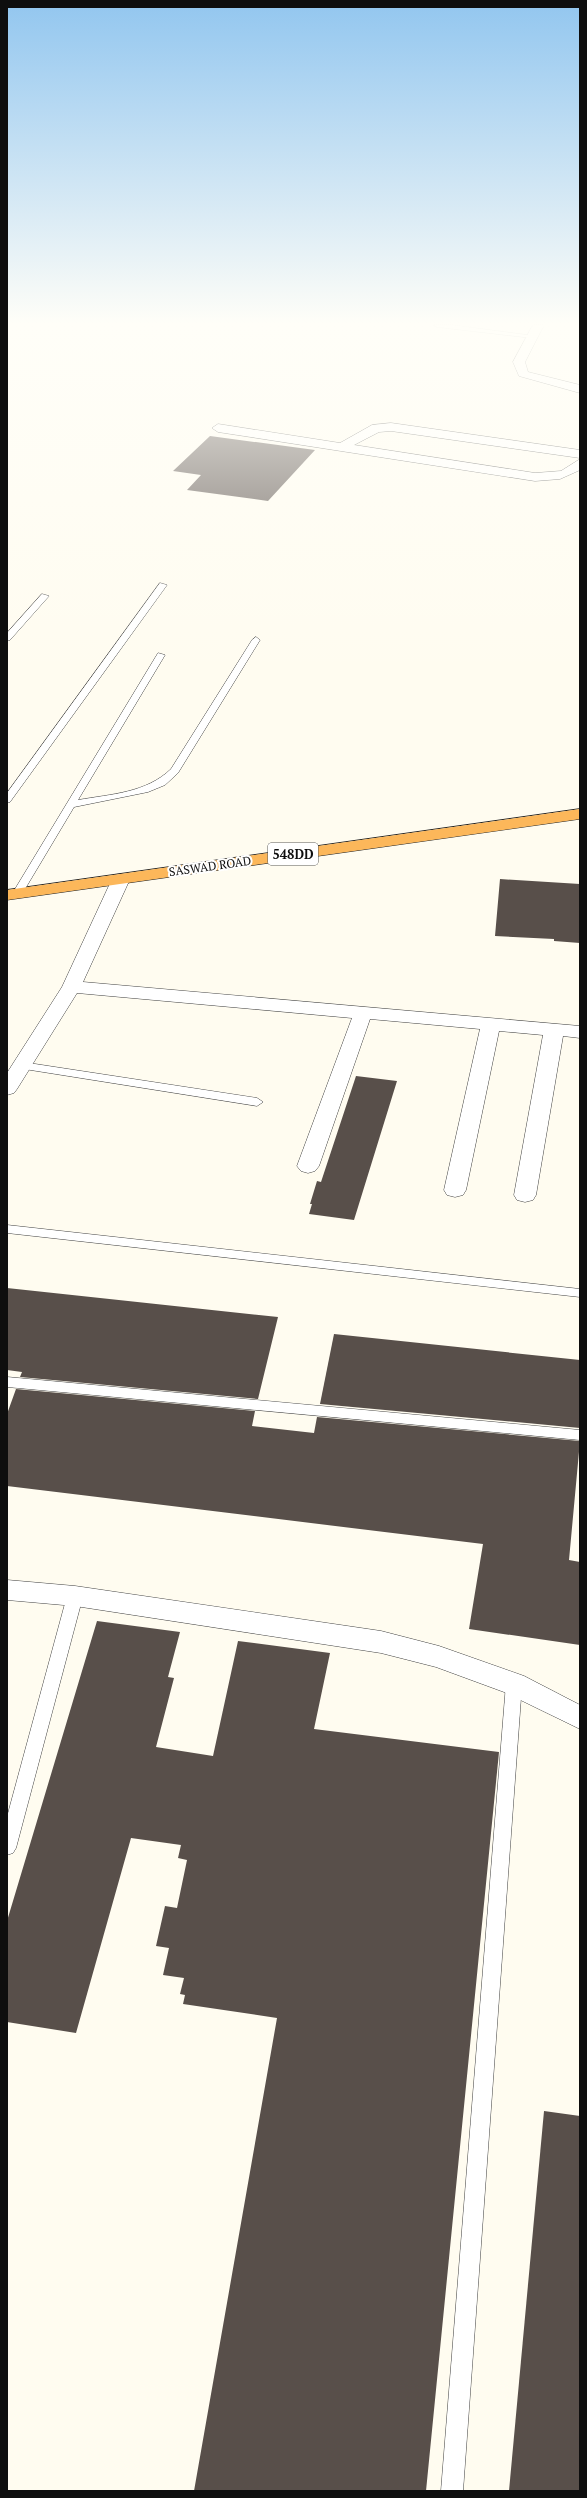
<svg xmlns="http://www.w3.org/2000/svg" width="587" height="2498" viewBox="0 0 587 2498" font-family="'PT Serif',serif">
<rect width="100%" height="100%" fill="#fffcf0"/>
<g fill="#584f4a">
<path d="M210 436 315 450 268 501 187 490 201 475 173 471Z"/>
<path d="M500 879 580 884V943L554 941V939L495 936Z"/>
<path d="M356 1076 397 1081 354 1220 309 1214 312 1204H310L317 1181 321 1182Z"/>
<path d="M7 1288 278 1317 258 1399 20 1377 22 1372 7 1370Z"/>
<path d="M334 1334 580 1360V1428L320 1404Z"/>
<path d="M16 1389 255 1411 252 1426 314 1433 317 1417 580 1441 569 1560 580 1562V1645L469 1629 483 1544 7 1486V1414Z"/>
<path d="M97 1621 180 1632 168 1677 174 1678 156 1747 213 1756 238 1641 330 1653 314 1729 499 1752 426 2491H194L277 2018 183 2004 185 1995 180 1994 184 1978 163 1975 169 1948 156 1946 165 1906 177 1908 187 1860 178 1858 181 1845 131 1838 76 2033 7 2022V1921Z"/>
<path d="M544 2111 580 2116V2491H509Z"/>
</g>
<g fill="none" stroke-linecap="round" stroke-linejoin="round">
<g stroke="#414141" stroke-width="1">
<g id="service">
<path d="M434 325H452L535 336 532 338 437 327Z"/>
<path d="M160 583 167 585 10 802 7 803V793Z"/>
<path d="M42 594 49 596 10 640 7 641V633Z"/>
<path d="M256 637 260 640 178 773 165 785 148 792 74 807 22 894 21 896H13L12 894 158 653 165 655 78 800C112 794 146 793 171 769L252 640Z"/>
<path d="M22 1062 257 1098 263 1102 257 1106 18 1068 16 1066 18 1064Z"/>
<path d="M7 1225 580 1289V1297L7 1233Z"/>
<path d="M7 1377 580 1430V1440L7 1387Z"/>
<path d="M75 1590 80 1592 83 1596 16 1848 13 1853 7 1855V1817L67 1596 70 1592Z"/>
<path d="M514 1678 520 1679 522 1684 463 2491H441L506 1684 508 1679Z"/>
</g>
</g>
<g stroke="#414141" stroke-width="1">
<g id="minor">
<path d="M533 325H544L525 362 528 372 580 385V393L519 376 513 362Z"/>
<path d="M391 423 580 450V458L391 431 379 432 354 445 535 473 561 471 580 459V470L560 479 535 481 218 432 212 428 218 424 340 443 372 425Z"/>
<path d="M121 874 127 875 130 879 83 982 580 1026V1038L563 1036 536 1195 533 1200 525 1202 517 1200 514 1195 543 1035 499 1031 466 1190 463 1195 455 1197 447 1195 444 1190 480 1029 370 1019 319 1166 315 1171 308 1173 301 1171 297 1166 352 1018 77 993 17 1089 14 1093 7 1095V1073L62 987 112 879 115 875Z"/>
<path d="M7 1580 75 1586 381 1631 439 1646 524 1676 580 1705V1729L504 1692 436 1667 381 1653 75 1606 7 1600Z"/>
</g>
</g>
<g stroke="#1f1f1f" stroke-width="1">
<path id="trunk" d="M580 809V819L7 900V890Z"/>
</g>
<use href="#service" fill="#fff" fill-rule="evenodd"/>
<use href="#minor" fill="#fff" fill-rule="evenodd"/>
<use href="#trunk" fill="#fcb75a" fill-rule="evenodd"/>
</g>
<linearGradient id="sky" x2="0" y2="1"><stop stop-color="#92c6ef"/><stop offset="0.48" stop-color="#fffef8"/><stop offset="1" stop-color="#fffef8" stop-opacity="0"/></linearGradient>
<rect width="587" height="674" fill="url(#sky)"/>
<g text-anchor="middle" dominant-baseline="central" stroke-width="4" stroke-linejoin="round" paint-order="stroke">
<g font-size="12" fill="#0e0e0e" stroke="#fff">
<text transform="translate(210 866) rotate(-8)">SASWAD ROAD</text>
</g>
<rect fill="#fff" stroke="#565656" stroke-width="1" x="268" y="843" width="50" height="22" rx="3"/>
<g font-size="13" font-weight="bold" fill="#0e0e0e">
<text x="293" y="854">548DD</text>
</g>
</g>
<rect width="587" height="2498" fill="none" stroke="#0e0e0e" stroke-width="16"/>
</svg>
